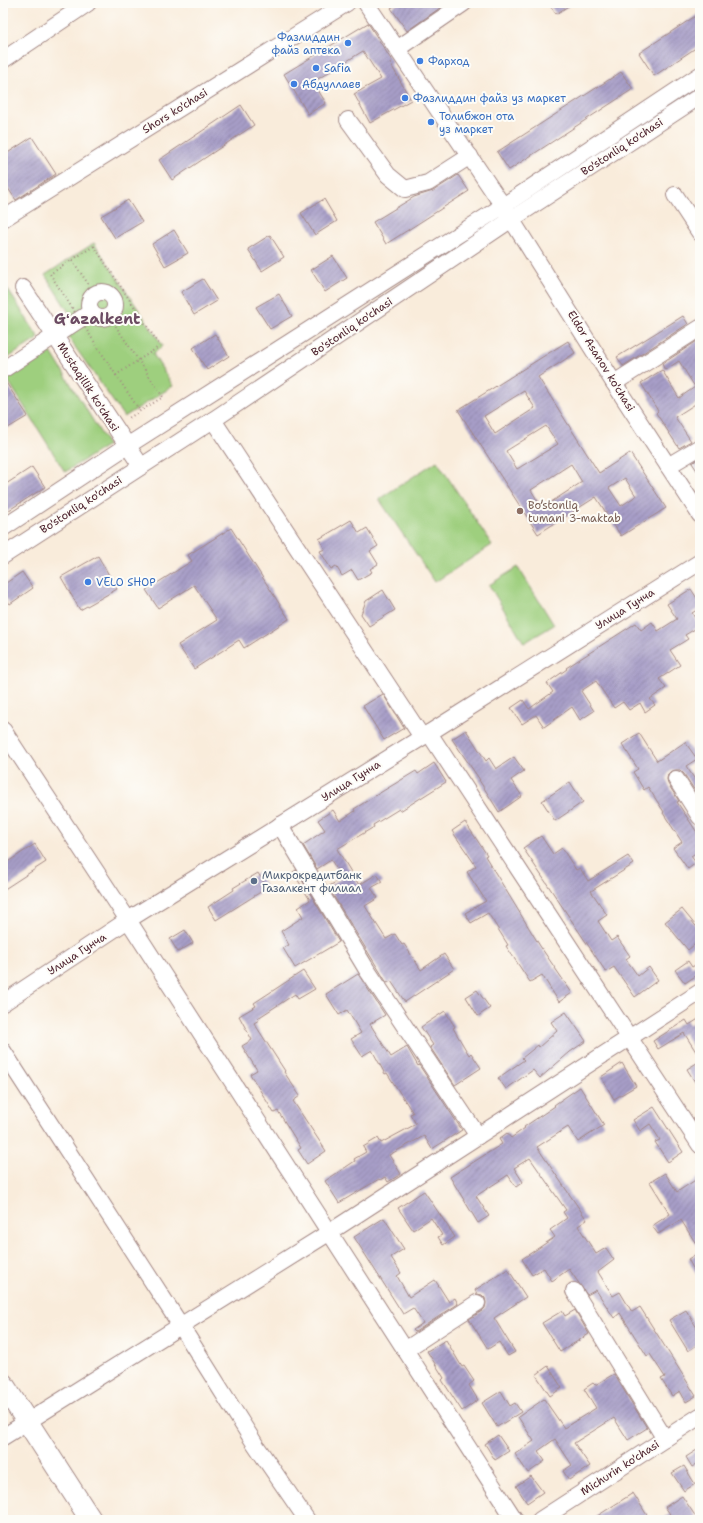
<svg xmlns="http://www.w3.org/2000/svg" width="703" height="1523" viewBox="0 0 703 1523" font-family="'Shantell Sans',sans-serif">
<defs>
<pattern id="building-hatch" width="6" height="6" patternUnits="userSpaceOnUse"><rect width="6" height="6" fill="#a79ec8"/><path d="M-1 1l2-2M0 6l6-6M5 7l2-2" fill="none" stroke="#8a80a3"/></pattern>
</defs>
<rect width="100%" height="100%" fill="#fdfcf7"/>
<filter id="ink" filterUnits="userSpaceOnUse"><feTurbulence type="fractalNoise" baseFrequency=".025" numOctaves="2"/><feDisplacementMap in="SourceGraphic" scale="8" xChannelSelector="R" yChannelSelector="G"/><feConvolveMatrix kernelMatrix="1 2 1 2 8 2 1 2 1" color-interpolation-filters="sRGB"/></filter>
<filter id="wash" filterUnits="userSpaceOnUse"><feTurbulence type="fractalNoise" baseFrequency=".012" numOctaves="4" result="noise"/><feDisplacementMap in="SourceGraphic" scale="16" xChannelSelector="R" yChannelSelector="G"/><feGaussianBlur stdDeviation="0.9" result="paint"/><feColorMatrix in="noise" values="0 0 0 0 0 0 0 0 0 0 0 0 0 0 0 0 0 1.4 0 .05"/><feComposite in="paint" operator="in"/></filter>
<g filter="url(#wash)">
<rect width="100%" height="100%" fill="#f9ecdb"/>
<g fill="#9ecf7e" stroke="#747754">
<path d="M94 243 163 346 153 354 173 386 124 417 66 334 77 325 45 275Z"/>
<path d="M3 282 39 338 3 361Z"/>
<path d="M51 352 108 445 65 472 7 379Z"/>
<path d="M437 461 492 545 435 582 379 499Z"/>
<path d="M518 567 554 625 524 643 489 585Z"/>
</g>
<g id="blocks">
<g fill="url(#building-hatch)" fill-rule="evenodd">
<path d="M399 3H447L407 31 391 8Z"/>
<path d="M548 3H573L556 14Z"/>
<path d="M700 13V45L654 76 639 53Z"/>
<path d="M368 23 392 61 390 63 411 100 370 123 354 94 381 79 363 51 313 82 326 103 308 114 284 74Z"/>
<path d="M621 72 633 89 509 170 497 152Z"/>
<path d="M241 105 254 125 172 180 159 160Z"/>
<path d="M32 137 56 174 16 200 3 181V156Z"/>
<path d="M458 175 469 191 386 244 373 222 414 197 433 191Z"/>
<path d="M324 199 337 221 315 235 301 213Z"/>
<path d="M128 200 142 222 115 238 101 216Z"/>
<path d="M174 230 188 253 165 266 152 244Z"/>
<path d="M270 235 284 257 262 271 248 249Z"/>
<path d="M333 256 347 278 325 292 311 270Z"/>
<path d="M203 279 217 301 194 315 181 292Z"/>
<path d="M279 294 292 316 270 329 256 307Z"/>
<path d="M683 316 688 324 623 366 617 357Z"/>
<path d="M215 334 229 356 207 370 193 348Z"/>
<path d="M700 339V401L675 417 691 441 679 448 656 413 658 411 641 383 662 370 679 398 695 387 679 361 665 370 662 364Z"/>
<path d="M568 341 575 353 538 377 599 473 630 453 666 508 621 536 596 497 538 534 458 410ZM524 391 535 408 495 434 484 416ZM546 426 558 444 517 469 506 451ZM571 464 582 482 542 508 531 490ZM625 478 636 496 621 506 609 488Z"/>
<path d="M3 378 28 416 8 428 3 420Z"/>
<path d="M700 458V475L692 463Z"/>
<path d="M32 467 45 487 3 514V486Z"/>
<path d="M351 520 359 533 367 528 378 546 370 551 378 564 370 569 372 572 358 580 352 570 342 576 336 566 331 569 320 551 325 549 319 539Z"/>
<path d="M231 528 289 619 244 648 239 640 194 669 178 645 217 620 194 585 158 608 146 590 192 561 188 555Z"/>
<path d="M98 556 117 589 80 610 61 577Z"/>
<path d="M22 572 33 588 10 604 3 595V585Z"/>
<path d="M691 589 700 603V608L692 613 700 626 685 635 688 639 670 650 680 665 659 679 666 688 650 699 655 705 645 712 640 703 629 710 623 702 614 708 596 681 581 691 594 711 580 720 572 707 544 727 536 715 522 724 511 708 523 700 529 709 553 692 547 683 567 669 566 668 636 623 641 630 652 622 658 631 677 619 667 604Z"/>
<path d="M383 590 395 610 369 626 361 614 366 601Z"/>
<path d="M383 694 404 728 384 740 363 706Z"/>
<path d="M466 730 486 761 489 758 496 769 514 757 524 771 511 780 522 796 499 812 479 780H480L452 739Z"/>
<path d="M639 733 657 761 685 742 697 759 686 766 700 787 695 791 684 774 680 770H676L671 771 668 774 667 779 668 784 679 801 677 802 700 837V850L691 856 696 863 688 869 673 848 682 842 663 813 664 812 648 787 644 790 633 772 638 769 622 744Z"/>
<path d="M434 763 446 782 400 811 399 809 373 825 374 827 337 849 359 885 377 874 382 882 371 888 378 898 365 906 386 939 395 934 402 945 404 944 421 970 444 954 454 969 405 1002 391 981 387 983 328 887 342 878 331 860 317 869 303 845 325 830 318 820 333 810 340 821 355 811 354 809 383 791 416 771 418 774Z"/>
<path d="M570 782 583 802 555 821 542 801Z"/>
<path d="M465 822 487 855 485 856 540 946 572 993 559 1002 542 975 530 982 506 946 508 945 488 913 471 923 465 913 486 901 467 872 476 866 452 831Z"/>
<path d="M541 836 553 854 562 848 576 870 580 868 588 881 628 856 634 864 591 891 607 915 598 921 611 941 617 937 630 956 626 959 638 976 649 967 658 980 635 997 614 967 606 972 523 848Z"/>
<path d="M35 844 46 862 3 890V865Z"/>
<path d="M296 870 339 942 295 968 283 948 289 945 281 931 303 917 298 908 310 900 293 872Z"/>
<path d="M258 873 267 888 216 920 208 907 234 890 233 888Z"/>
<path d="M682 909 700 931V940L688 950 665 922Z"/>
<path d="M185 930 193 943 178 952 170 939Z"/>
<path d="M688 961 692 967 700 962V973L685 983 675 970Z"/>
<path d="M303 971 315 989 298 999 295 994 258 1018 259 1020 254 1023 285 1071 284 1072 300 1096 293 1101 326 1151 307 1164 298 1150 301 1148 278 1111 274 1113 250 1074 257 1070 242 1046 252 1040 239 1016 256 1006 254 1003Z"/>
<path d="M358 974 385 1015 370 1024 391 1057 407 1047 418 1066 419 1065 462 1130 432 1149 424 1136 389 1155 401 1174 388 1182 385 1177 380 1180 379 1179 339 1203 325 1181 355 1161 354 1159 366 1152 363 1147 378 1138 381 1143 416 1124 410 1114 413 1113 387 1073 385 1074 372 1050 362 1056 351 1039 361 1033 347 1010 339 1015 326 994Z"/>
<path d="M477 990 490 1008 478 1016 466 997Z"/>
<path d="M445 1011 455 1027 453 1028 469 1055 471 1053 481 1068 455 1085 430 1047 433 1045 421 1027Z"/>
<path d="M566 1012 586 1041 570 1052 540 1078 533 1070 506 1089 498 1078 524 1060 522 1058 538 1045 539 1047 557 1031 551 1022Z"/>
<path d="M700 1018V1058L684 1033 658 1049 653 1041 686 1020 689 1025Z"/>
<path d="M700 1061V1090L687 1069Z"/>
<path d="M622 1063 636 1086 614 1099 601 1077Z"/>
<path d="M580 1087 604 1125 578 1142 568 1127 537 1147 587 1220 578 1226 596 1254 606 1248 614 1260 598 1272 613 1296 620 1292 632 1312 640 1307 696 1396 686 1402 680 1391 672 1396 661 1379 665 1377 650 1354 647 1356 620 1313 614 1318 596 1290 587 1295 569 1269 552 1281 544 1268 532 1275 522 1259 555 1237 550 1230 567 1218 563 1212 566 1210 530 1158 514 1168 523 1182 516 1187 508 1175 476 1196 489 1216 478 1223 450 1177 502 1144 499 1139 507 1133 511 1138 525 1128 524 1127 555 1106 554 1105Z"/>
<path d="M654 1107 683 1152 668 1162 655 1142 660 1140 650 1124 640 1131 633 1120Z"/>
<path d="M665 1173 677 1192 700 1177V1250L681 1220 658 1234 652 1226 670 1214 650 1182Z"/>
<path d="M424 1191 455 1237 443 1245 438 1237 442 1235 431 1218 413 1230 398 1208Z"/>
<path d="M384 1218 404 1249 391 1257 401 1273 397 1276 409 1297 435 1280 449 1302 455 1298 458 1304 415 1332 413 1330 423 1323 413 1308 403 1314 354 1237Z"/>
<path d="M700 1252V1281L688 1259Z"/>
<path d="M508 1269 526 1297 494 1318 515 1352 508 1356 499 1342 488 1349 469 1319 482 1311 485 1308 486 1303 485 1298 482 1295 477 1294 475 1290Z"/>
<path d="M575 1310 589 1334 560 1352 542 1323 562 1311 565 1316Z"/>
<path d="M686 1310 700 1333V1343L688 1351 669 1320Z"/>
<path d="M446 1340 462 1367 464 1366 474 1381 469 1385 478 1400 462 1411 442 1380 444 1378 427 1351Z"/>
<path d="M548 1366 562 1388 550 1396 536 1375Z"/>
<path d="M614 1374 647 1428 628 1440 614 1418 574 1443 590 1466 569 1480 563 1471 572 1465 555 1439 538 1451 545 1461 528 1473 515 1454 534 1441 518 1417 544 1399 564 1428 596 1408 584 1389 593 1383 595 1385Z"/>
<path d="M501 1391 510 1406 515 1403 521 1412 497 1427 482 1403Z"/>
<path d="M498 1435 509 1451 495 1460 485 1444Z"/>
<path d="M700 1448V1462L692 1467 686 1457Z"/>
<path d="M684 1466 695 1484 684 1491 672 1473Z"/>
<path d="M531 1476 543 1492 527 1503 516 1486Z"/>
<path d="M633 1493 650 1520H591Z"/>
<path d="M682 1496 698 1520H660L670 1514 665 1507Z"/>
</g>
</g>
</g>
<g filter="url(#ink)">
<use href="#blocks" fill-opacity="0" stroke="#a28683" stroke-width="1"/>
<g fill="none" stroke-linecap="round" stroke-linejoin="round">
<g stroke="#a28683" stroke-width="18">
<g id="minor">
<path d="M366 3 503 206 614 383 700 515"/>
<path d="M397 49 464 3"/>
<path d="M3 60 88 3"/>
<path d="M348 120 388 175 405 189 428 183 470 156"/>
<path d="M675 195 700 233"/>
<path d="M3 219 347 3"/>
<path d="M23 288 141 466"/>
<circle cx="102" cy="305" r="13"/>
<path d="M4 369 91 312"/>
<path d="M614 383 700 328"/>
<path d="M213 420 422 737"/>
<path d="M668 466 700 447"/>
<path d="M3 528 127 446 503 206 700 75"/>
<path d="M3 556 213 420 512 219 700 96"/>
<path d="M3 730 128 920 515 1520"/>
<path d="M429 733 700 1145"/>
<path d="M676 779 700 817"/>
<path d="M280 825 367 970 478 1136"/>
<path d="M3 1003 128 920 429 733 700 562"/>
<path d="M3 1051 181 1326 255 1444 307 1520"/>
<path d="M574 1291 665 1439"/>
<path d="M405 1350 477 1303"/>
<path d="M3 1437 330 1232 700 992"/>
<path d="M540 1520 700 1416"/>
</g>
</g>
<g stroke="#a28683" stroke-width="23">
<path id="major" d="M3 1384 91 1520"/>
</g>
<g stroke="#a28683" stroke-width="2" stroke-dasharray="1 3" stroke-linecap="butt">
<path d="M94 246 160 346 116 375 50 274Z"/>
<path d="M72 260 95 294"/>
<path d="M109 316 163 397 127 419"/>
<path d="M116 375 140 411"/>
</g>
<use href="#minor" stroke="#fff" stroke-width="16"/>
<use href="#major" stroke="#fff" stroke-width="21"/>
</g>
</g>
<g fill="#3f7fe0" stroke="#fdfcf7" stroke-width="1.5">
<circle cx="348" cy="43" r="4"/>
<circle cx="420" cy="61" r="4"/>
<circle cx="316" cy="68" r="4"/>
<circle cx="294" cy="84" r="4"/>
<circle cx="405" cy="98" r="4"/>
<circle cx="431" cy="122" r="4"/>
<circle cx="88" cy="582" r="4"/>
</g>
<circle fill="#8d6e63" stroke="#fdfcf7" stroke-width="1.5" cx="520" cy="511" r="4"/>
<circle fill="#5c6f8a" stroke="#fdfcf7" stroke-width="1.5" cx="254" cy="881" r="4"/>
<g text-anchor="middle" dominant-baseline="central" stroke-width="4" stroke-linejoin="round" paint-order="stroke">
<g font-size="11" fill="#366cbe" stroke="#fdfcf7" text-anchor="start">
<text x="340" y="37" text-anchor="end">Фазлиддин<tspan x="340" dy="13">файз аптека</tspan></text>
<text x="428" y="61">Фарход</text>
<text x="324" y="68">Safia</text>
<text x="302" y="84">Абдуллаев</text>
<text x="413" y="98">Фазлиддин файз уз маркет</text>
<text x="439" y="116">Толибжон ота<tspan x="439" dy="13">уз маркет</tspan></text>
<text x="96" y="582">VELO SHOP</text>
</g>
<g font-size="11" fill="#4a1f2b" stroke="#fdfcf7">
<text transform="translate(175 111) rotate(-32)">Shors ko'chasi</text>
<text transform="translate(622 147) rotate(-33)">Bo'stonliq ko'chasi</text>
<text transform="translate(352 327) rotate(-34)">Bo'stonliq ko'chasi</text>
<text transform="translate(601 361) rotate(58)">Eldor Asanov ko'chasi</text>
<text transform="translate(88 387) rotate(57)">Mustaqillik ko'chasi</text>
<text transform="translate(81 505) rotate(-33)">Bo'stonliq ko'chasi</text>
<text transform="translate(625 609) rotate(-32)">Улица Гунча</text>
<text transform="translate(351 781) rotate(-32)">Улица Гунча</text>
<text transform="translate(77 954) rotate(-33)">Улица Гунча</text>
<text transform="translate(620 1468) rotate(-33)">Michurin ko'chasi</text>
</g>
<g font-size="11" fill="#785e54" stroke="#fdfcf7" text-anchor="start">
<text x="528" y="505">Bo’stonliq<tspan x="528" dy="13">tumani 3-maktab</tspan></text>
</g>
<g font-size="11" fill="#4e5e75" stroke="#fdfcf7" text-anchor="start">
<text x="262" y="875">Микрокредитбанк<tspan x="262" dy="13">Газалкент филиал</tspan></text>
</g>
<g font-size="15" font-weight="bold" fill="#6b4b62" stroke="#fdfcf7">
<text x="97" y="319">Gʻazalkent</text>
</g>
</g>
<rect width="703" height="1523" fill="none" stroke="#fdfcf7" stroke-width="16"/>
</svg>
